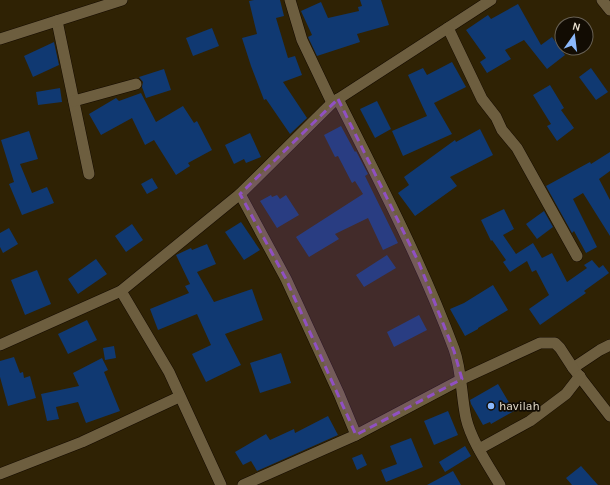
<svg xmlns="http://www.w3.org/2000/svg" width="610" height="485" viewBox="0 0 610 485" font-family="Karla,sans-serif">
<rect width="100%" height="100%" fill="#2f2204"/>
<g fill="#103972">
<path d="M254 0H280L284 16 276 18 288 58 295 56 302 75 283 82 307 118 290 134 266 99 264 100 251 66 242 38 257 34 249 1Z"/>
<path d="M360 0H381L389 25 357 34 360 42 317 56 308 37 312 35 301 11 321 2 328 18 359 11 358 7 362 6Z"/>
<path d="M518 4 541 45 552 37 565 55 547 69 524 40 505 50 511 59 487 73 480 62 486 58 466 30 488 15 491 19Z"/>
<path d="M212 28 219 46 193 56 186 38Z"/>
<path d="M54 42 59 65 33 77 24 56Z"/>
<path d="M452 62 466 87 434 103 452 134 403 156 392 131 427 116 408 75 423 68 427 75Z"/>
<path d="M591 68 608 92 596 100 579 77Z"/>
<path d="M164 69 171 90 146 98 142 87 143 82 139 77Z"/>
<path d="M550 85 564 108 561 110 574 128 557 141 547 126 551 124 533 95Z"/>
<path d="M60 88 62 102 38 105 36 92Z"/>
<path d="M141 93 156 122 183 106 194 123 197 121 212 150 188 163 190 166 176 175 154 140 145 145 132 118 101 135 89 114 116 98 119 101Z"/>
<path d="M377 101 391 129 375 138 360 109Z"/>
<path d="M341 126 355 152 356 151 368 174 365 176 398 243 383 250 368 218 335 234 339 239 309 257 296 237 363 194 355 181 352 183 338 156 335 157 324 135Z"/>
<path d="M480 129 493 155 450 177 457 186 415 216 398 193 409 185 404 177 455 140 456 142Z"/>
<path d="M29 131 38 159 20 164 32 193 47 187 54 203 22 215 9 184 14 182 1 140Z"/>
<path d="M250 133 261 157 246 163 244 159 234 164 225 145Z"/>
<path d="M610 152V171L599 179 610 200V236L583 193 573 199 597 247 586 253 574 231 572 233 546 186 590 162 591 164Z"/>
<path d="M152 178 158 188 147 194 141 184Z"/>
<path d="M271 195 272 197 277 195 280 199 286 195 299 215 277 228 260 201Z"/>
<path d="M504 209 514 229 503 235 516 254 533 243 542 258 552 253 567 282 587 268 584 265 592 260 599 268 603 265 609 273 584 291 586 293 540 325 529 309 549 295 536 270 532 272 527 261 510 272 503 262 506 260 492 240 491 241 481 220Z"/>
<path d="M544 211 553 227 537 239 526 224Z"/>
<path d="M241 222 260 250 244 260 225 232Z"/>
<path d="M132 224 143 240 126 252 115 236Z"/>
<path d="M9 228 18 244 3 253 0 247V233Z"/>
<path d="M207 244 216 264 197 272 214 302 252 289 263 320 225 334 241 365 206 382 192 354 211 345 197 314 158 330 150 309 189 293 185 286 190 284 176 255 191 248 192 250Z"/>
<path d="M387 255 396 268 364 287 356 275Z"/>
<path d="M96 259 107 274 78 294 68 279Z"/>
<path d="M37 270 51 304 25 315 11 280Z"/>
<path d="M493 285 508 310 478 328V329L465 336 450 309 464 303Z"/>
<path d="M419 315 427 330 394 347 387 332Z"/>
<path d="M87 320 97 340 68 354 58 334Z"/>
<path d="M114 346 116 358 105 360 103 348Z"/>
<path d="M281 353 291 383 260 393 250 363Z"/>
<path d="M14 357 20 373 23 372 24 378 30 376 36 398 8 406 0 377V361Z"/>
<path d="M102 358 108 370 104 372 120 411 86 423 78 402 56 407 59 419 47 421 41 394 79 386 73 373Z"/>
<path d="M498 384 514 411 491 424 490 422 483 425 471 404 470 400Z"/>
<path d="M448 411 458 435 434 445 424 421Z"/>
<path d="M328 416 338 435 257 471 251 461 243 465 235 452 266 434 270 440 294 429 295 433Z"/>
<path d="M411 438 423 467 386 482 381 470 397 464 390 446Z"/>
<path d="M465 446 471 456 445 472 439 462Z"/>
<path d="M362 454 367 465 357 470 352 458Z"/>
<path d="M581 466 598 485H572L566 478Z"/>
<path d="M453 471 461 485H427Z"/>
</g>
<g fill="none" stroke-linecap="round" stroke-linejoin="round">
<g stroke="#150b00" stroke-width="12">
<g id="minor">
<path d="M290 0 302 40 332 103"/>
<path d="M602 0 610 10"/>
<path d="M57 21 89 174"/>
<path d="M448 28 482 99 496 117 502 130 517 148 577 256"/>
<path d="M0 39 122 0"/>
<path d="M338 99C379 181 422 263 454 349 462 371 461 395 466 418 471 440 488 465 500 485"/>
<path d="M74 101 136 84"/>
<path d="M240 194 286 279 339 394 356 435"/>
<path d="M121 291 169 372 221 485"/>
<path d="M0 345 121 291 240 194 332 103 491 0"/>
<path d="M610 345 600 350 573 368 610 416"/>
<path d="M479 449 530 421 566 394 580 376"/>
<path d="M0 474 82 442 179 397"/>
<path d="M243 485 356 435 462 379 540 343H555L560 348 573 368"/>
</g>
</g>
<use href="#minor" stroke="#6d5e3f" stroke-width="11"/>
</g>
<path fill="#9050c2" fill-opacity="0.2" stroke="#9050c2" stroke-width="3" stroke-dasharray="8 5" stroke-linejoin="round" d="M338 99 419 263 454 351 462 379 356 435 286 279 240 194Z"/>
<circle fill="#8bb9fc" stroke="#120c03" stroke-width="1.5" cx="491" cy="406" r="4"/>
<g text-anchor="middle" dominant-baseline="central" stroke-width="3.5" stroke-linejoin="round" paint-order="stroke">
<g font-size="12" fill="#e6decd" stroke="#120c03" text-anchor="start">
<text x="499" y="406">havilah</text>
</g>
</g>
<g transform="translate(574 36) rotate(14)"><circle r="19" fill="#120c03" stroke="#676054"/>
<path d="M0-3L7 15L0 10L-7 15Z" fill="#8bb9fc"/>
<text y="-6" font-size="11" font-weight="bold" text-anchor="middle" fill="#e6decd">N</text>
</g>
</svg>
